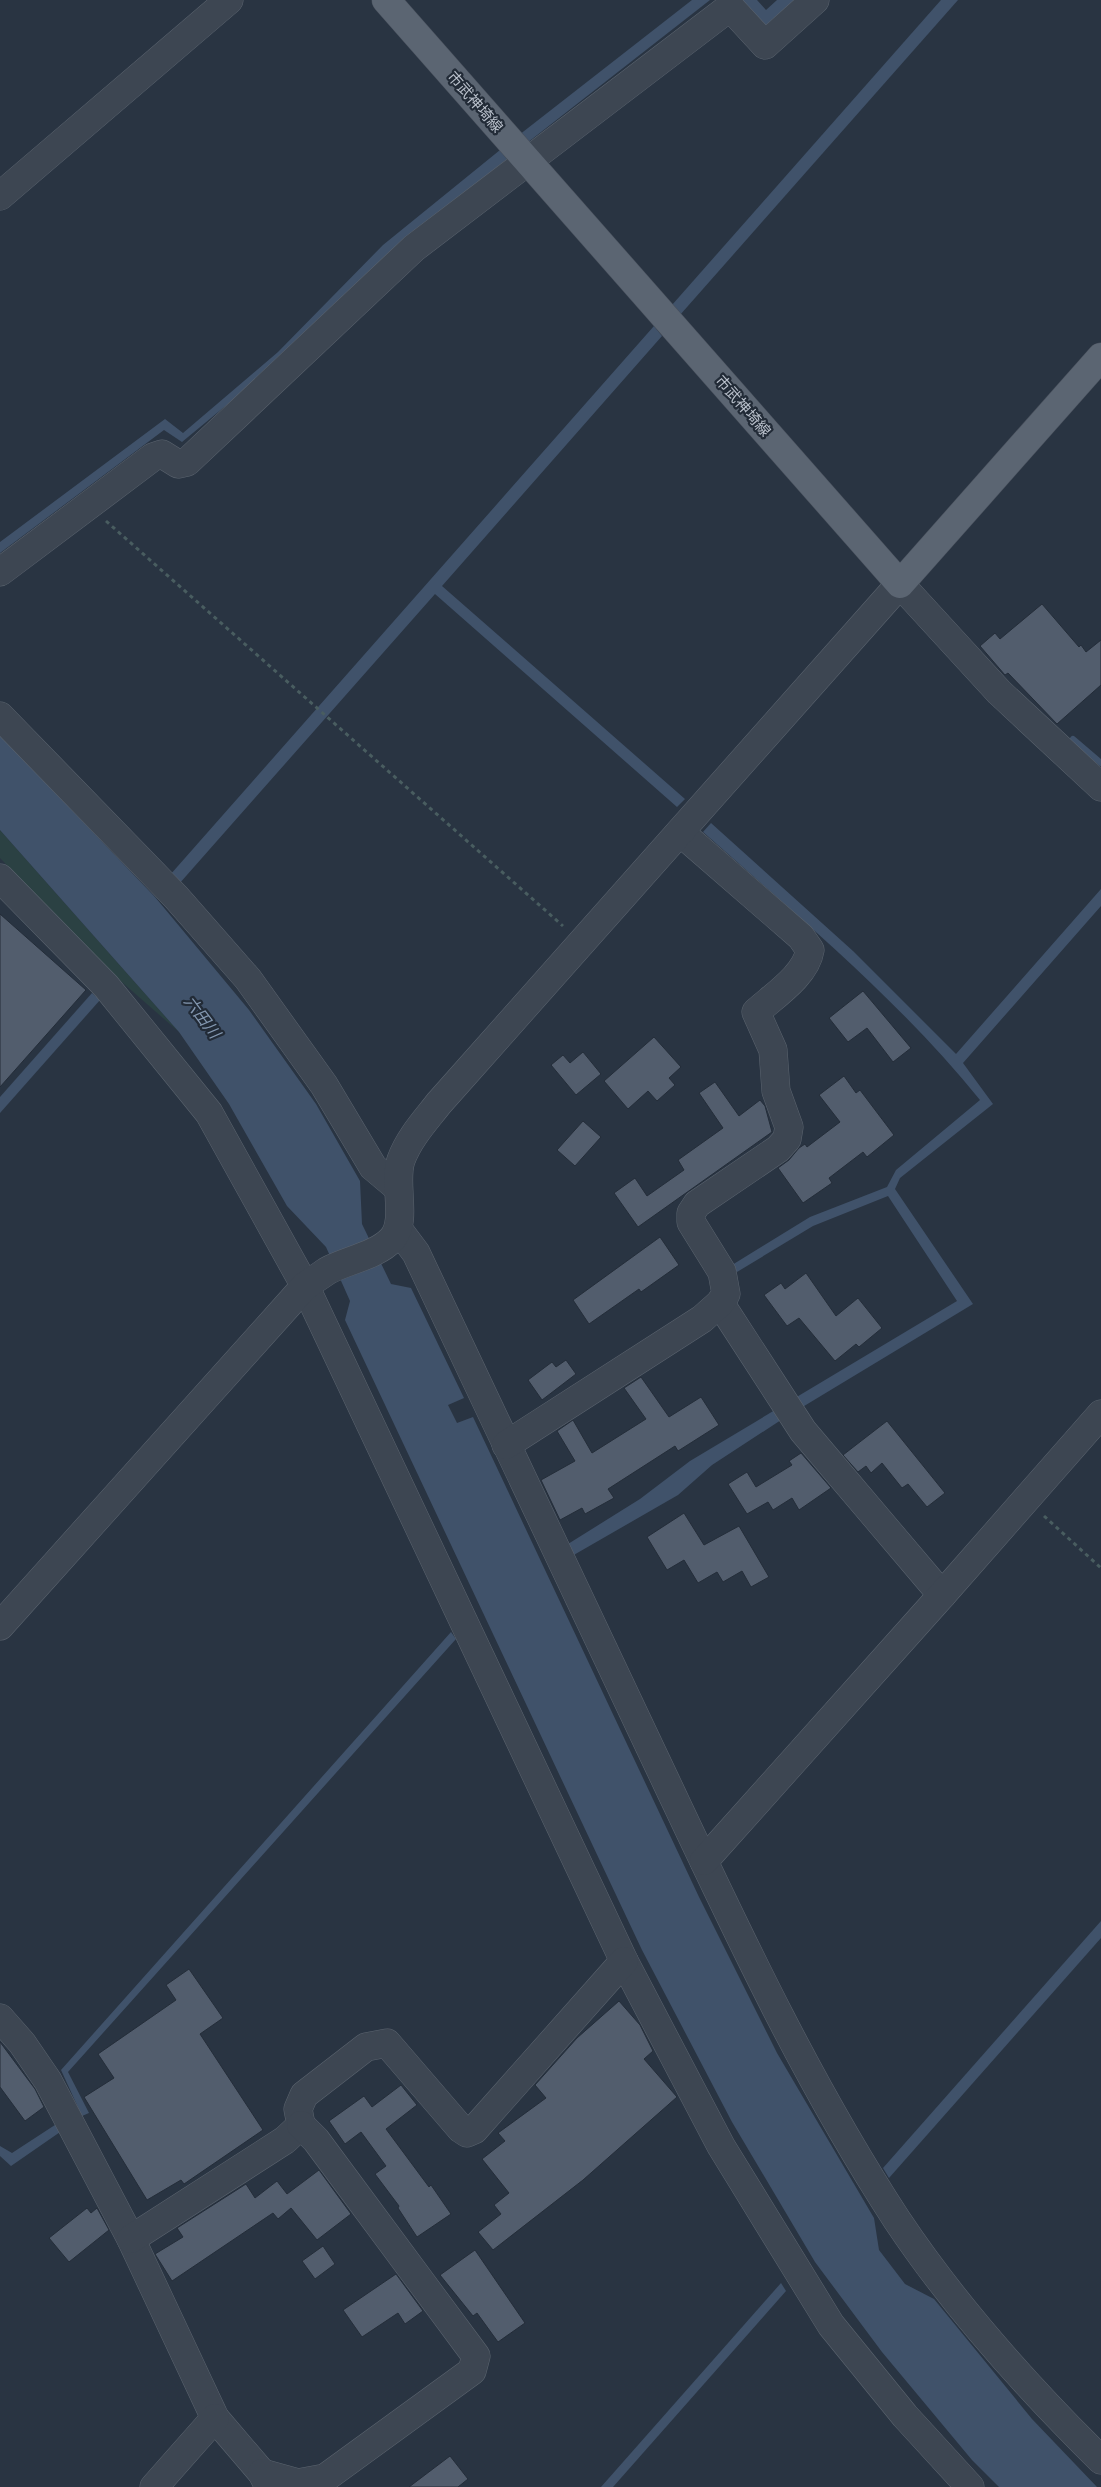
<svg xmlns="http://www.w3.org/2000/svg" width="1101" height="2487" viewBox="0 0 1101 2487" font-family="'Fira Sans Condensed','Noto Sans JP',sans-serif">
<rect width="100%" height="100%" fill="#293442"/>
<path fill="#2b4143" d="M0 830 179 1032 108 970 0 858Z"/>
<g fill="#40526a">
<path d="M692 0H710L527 143 519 135Z"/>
<path d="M740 0H757L766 10 777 0H798L766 29Z"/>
<path d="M941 0H958L680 315 672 305Z"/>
<path d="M500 150 507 159 390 252 280 361 182 442 164 430 0 553V542L165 419 183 433 278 352 383 245Z"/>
<path d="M654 326 662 336 442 586 685 799 677 807 435 594 179 884 170 875Z"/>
<path d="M0 735 155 897 249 1010 316 1104 360 1181 362 1224 391 1284 411 1288 464 1398 448 1405 457 1423 473 1417 699 1897 777 2053 874 2218 879 2250 905 2284 934 2299 1032 2419 1097 2487H999L972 2460 882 2352 815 2262 732 2122 642 1950 345 1320 350 1301 326 1247 287 1206 229 1104 179 1032 0 830Z"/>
<path d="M711 823 853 951 956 1054 1101 889V906L963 1063 993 1104 900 1178 895 1189 973 1304 781 1420 712 1465 678 1495 572 1556 568 1544 640 1499 690 1461 957 1301 888 1196 813 1226 737 1272 732 1265 810 1217 887 1187 896 1170 980 1100C899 1000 799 917 703 832Z"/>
<path d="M92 993 100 1000 0 1113V1097Z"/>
<path d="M451 1632 456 1639 68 2072 89 2113 82 2116 61 2070Z"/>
<path d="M1101 1921V1938L889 2178 883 2168Z"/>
<path d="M58 2123 63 2130 11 2166 0 2156V2146L12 2153Z"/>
<path d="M781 2283 786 2291 613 2487H601Z"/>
</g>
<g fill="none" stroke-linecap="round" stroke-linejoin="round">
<path stroke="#40526a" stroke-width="6" d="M1073 739 1101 763"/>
</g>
<g fill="#525d6d" stroke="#242d39">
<path d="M1042 604 1079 647 1081 645 1086 652 1101 640V685L1057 724 1008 673 1005 675 980 646 995 633 1000 639Z"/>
<path d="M0 914 86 990 0 1087Z"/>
<path d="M863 991 911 1048 893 1062 867 1028 848 1042 829 1018Z"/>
<path d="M654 1037 681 1067 669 1078 675 1085 657 1101 648 1091 628 1109 604 1081Z"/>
<path d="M583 1052 601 1074 576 1095 551 1065 563 1055 570 1063Z"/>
<path d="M844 1076 856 1093 860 1090 894 1135 867 1157 863 1152 829 1178 832 1183 803 1203 778 1168 789 1160 799 1148 805 1144 807 1147 840 1122 819 1095Z"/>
<path d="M715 1082 739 1116 760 1100 765 1106 772 1132 638 1227 614 1193 635 1178 647 1196 684 1170 678 1160 723 1128 699 1093Z"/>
<path d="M583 1121 601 1137 575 1166 557 1150Z"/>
<path d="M660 1237 679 1265 641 1292 639 1289 589 1324 573 1300Z"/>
<path d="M806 1273 836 1316 858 1298 882 1328 859 1347 856 1344 835 1361 799 1318 787 1326 764 1295 781 1283 785 1289Z"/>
<path d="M566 1360 576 1374 542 1400 528 1380 552 1362 556 1367Z"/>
<path d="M641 1377 669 1417 701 1397 719 1425 678 1451 675 1446 608 1489 614 1498 585 1514 582 1508 560 1520 541 1480 575 1461 557 1431 573 1420 592 1453 646 1419 624 1388Z"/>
<path d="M887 1421 945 1493 927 1507 908 1484 902 1488 882 1463 871 1473 866 1466 858 1472 843 1455Z"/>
<path d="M801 1453 831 1488 799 1510 792 1498 773 1510 768 1502 747 1514 728 1484 747 1472 756 1487 792 1465 789 1461Z"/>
<path d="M684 1513 704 1545 739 1526 769 1577 751 1587 742 1571 723 1582 717 1572 698 1583 684 1560 667 1570 647 1537Z"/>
<path d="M189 1969 223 2018 200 2034 263 2130 184 2184 181 2180 147 2200 84 2097 114 2078 98 2054 176 2000 166 1985Z"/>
<path d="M619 2001 640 2025 653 2051 644 2059 677 2097 583 2180 493 2250 478 2232 501 2214 494 2205 509 2193 482 2159 505 2141 498 2133 546 2098 535 2085 577 2038Z"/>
<path d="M0 2042 35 2089 44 2107 25 2121 0 2087Z"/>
<path d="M401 2085 417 2105 386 2129 429 2187 431 2185 451 2214 417 2237 398 2208 399 2206 375 2174 386 2166 361 2132 345 2144 329 2121 364 2096 372 2107Z"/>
<path d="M319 2170 351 2214 317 2240 291 2208 278 2219 273 2213 172 2281 155 2254 183 2237 177 2228 246 2184 255 2198 277 2181 287 2194Z"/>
<path d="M87 2208 91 2213 97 2208 109 2230 69 2262 49 2238Z"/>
<path d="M323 2246 335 2264 315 2279 302 2261Z"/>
<path d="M475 2250 525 2323 498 2342 477 2313 473 2316 440 2275Z"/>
<path d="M396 2274 423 2311 405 2324 398 2313 362 2337 343 2310Z"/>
<path d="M450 2456 468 2479 458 2487H409Z"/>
</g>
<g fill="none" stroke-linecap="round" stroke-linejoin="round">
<g stroke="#5b646f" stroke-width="29">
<g id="minor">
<path d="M0 196 229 0"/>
<path d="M0 572 153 457 162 454 178 464 187 462 414 248 730 7 765 45 815 0"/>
<path d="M0 716 176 897 248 979 324 1085 373 1167 398 1188"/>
<path d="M0 878 106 986 209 1113 305 1286 624 1961 721 2146 831 2325 905 2416 970 2487"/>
<path d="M398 1229 416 1253C495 1420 574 1587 653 1754 728 1912 801 2073 897 2220 955 2307 1027 2387 1101 2460"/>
<path d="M720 1303 803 1431 942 1595"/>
<path d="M506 1445 702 1319 720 1303 726 1294 722 1272 691 1222V1213L697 1204 778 1149 787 1139 789 1127 776 1091 773 1050 756 1012C775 995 806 975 810 950L801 937 680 832"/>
<path d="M0 1626 305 1286C312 1281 320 1276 327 1271 347 1260 376 1256 392 1239 408 1221 393 1183 401 1160 409 1138 425 1121 439 1103L900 584 999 692 1101 787"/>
<path d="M704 1861 942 1595 1101 1414"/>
<path d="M0 2018 22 2043 48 2081 131 2239 215 2418 262 2473 269 2487"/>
<path d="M131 2239 285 2140 301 2125 298 2109 304 2095 366 2047 387 2043 461 2129 467 2133 474 2130 624 1961"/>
<path d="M262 2473 298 2483 325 2478 472 2371 476 2356 316 2140 301 2125"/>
<path d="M154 2487 215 2418"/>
</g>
</g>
<g stroke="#474f5b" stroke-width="29">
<path id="major" d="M386 0 900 584 1101 357"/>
</g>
<g stroke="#495d60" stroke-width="3" stroke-dasharray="4 4" stroke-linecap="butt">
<path d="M106 521 563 926"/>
<path d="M1044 1516 1101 1568"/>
</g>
<use href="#minor" stroke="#3d4652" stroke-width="28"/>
<use href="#major" stroke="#5b6572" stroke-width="28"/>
</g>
<g text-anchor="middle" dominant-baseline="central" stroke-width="4.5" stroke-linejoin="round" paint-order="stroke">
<g font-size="15" fill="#bac1cc" stroke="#222b37">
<text transform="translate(475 102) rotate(49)">市武神埼線</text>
<text transform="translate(743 406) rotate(49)">市武神埼線</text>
</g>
<g font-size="16" font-style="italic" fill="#8498b1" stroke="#222b37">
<text transform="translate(202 1017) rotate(53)">六田川</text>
</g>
</g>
</svg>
